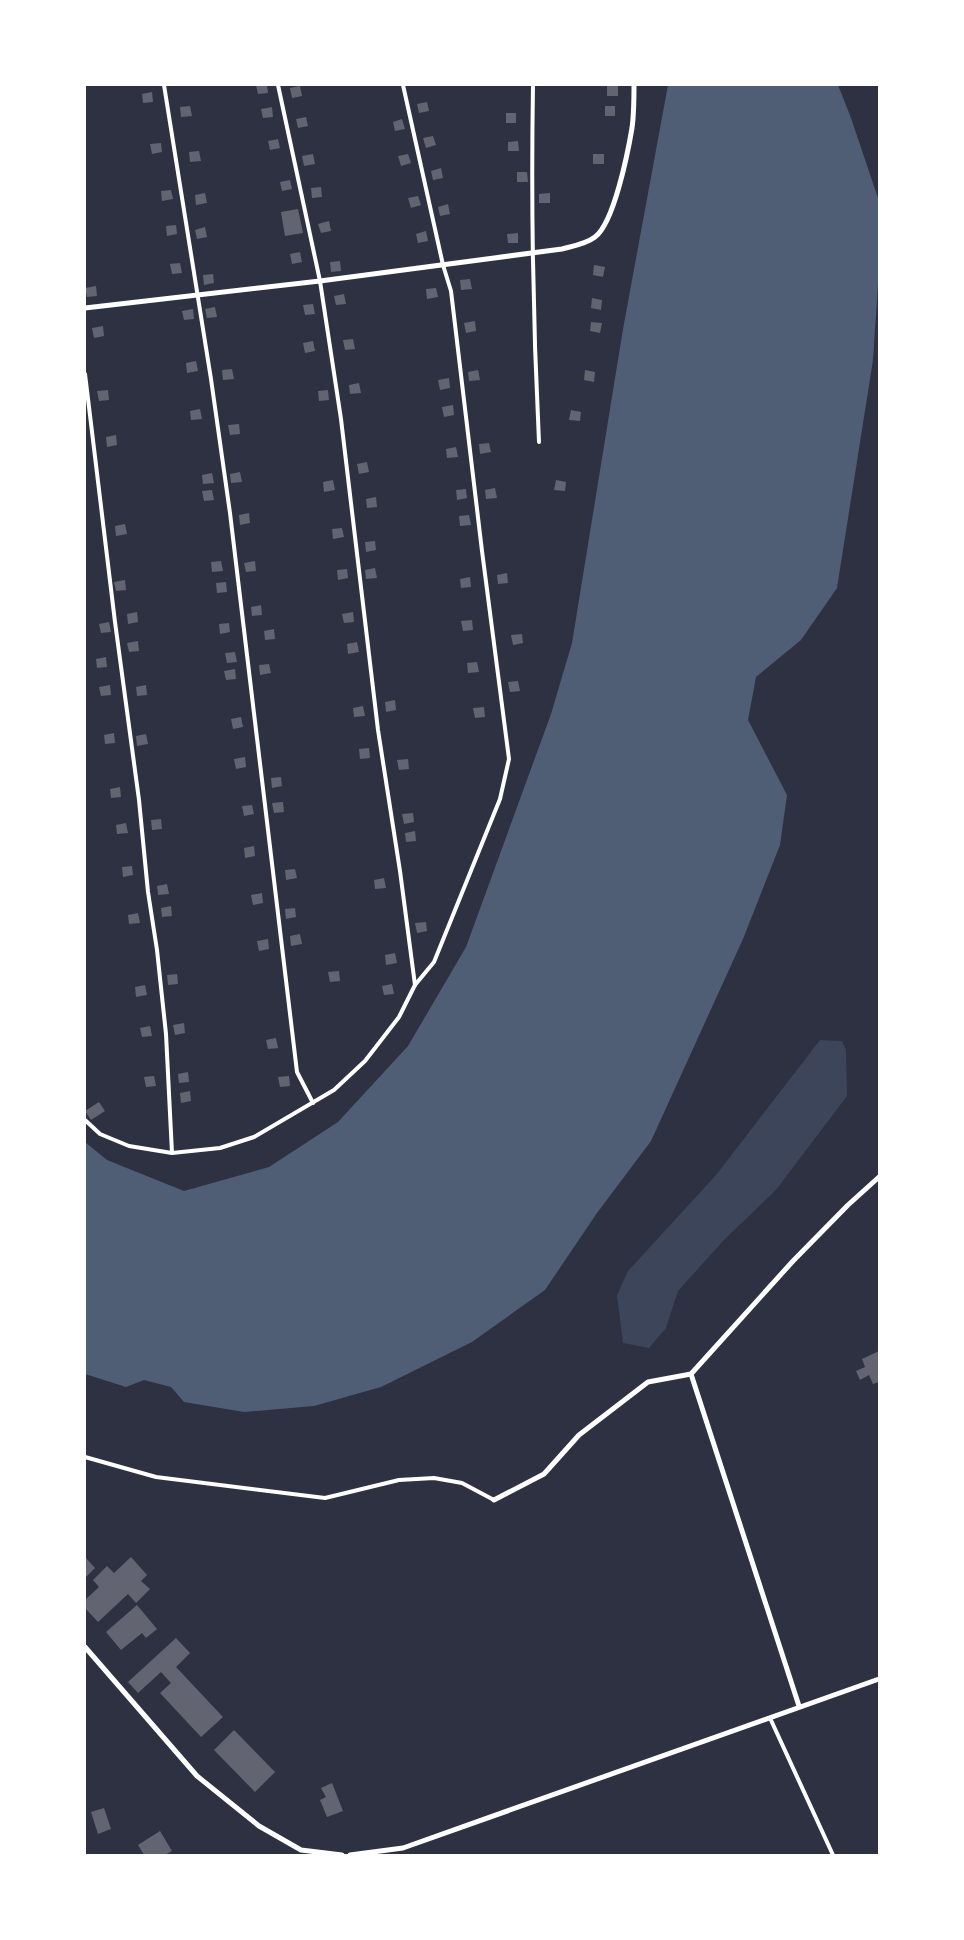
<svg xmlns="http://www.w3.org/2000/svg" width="964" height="1940" viewBox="0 0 964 1940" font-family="'Noto Sans',sans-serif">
<rect width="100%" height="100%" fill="#2d3142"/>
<path fill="#3c4559" d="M820 1040 842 1041 846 1050 847 1096 776 1190 724 1240 678 1291 666 1328 649 1348 623 1343 617 1295 628 1271 716 1175Z"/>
<path fill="#4f5d75" d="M668 85H838L851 118 879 201V269L873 360 837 588 801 640 756 677 748 720 787 795 780 845 743 939 651 1141 597 1213 545 1290 472 1342 381 1387 314 1406 244 1412 184 1402 171 1387 144 1380 126 1387 85 1374V1142L107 1160 184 1191 269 1167 338 1122 408 1046 466 947 551 714 572 643 623 329Z"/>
<g fill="#626471">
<path d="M256 85H267L268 93 258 94Z"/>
<path d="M300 86 302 96 292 98 290 88Z"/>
<rect x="607" y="86" width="11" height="10"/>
<path d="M152 92 153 102 143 103 142 94Z"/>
<path d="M427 102 429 111 419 113 417 104Z"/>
<path d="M190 106 192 116 181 117 180 107Z"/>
<rect x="605" y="106" width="10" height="10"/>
<path d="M272 107 273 117 263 118 261 109Z"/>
<rect x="506" y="113" width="10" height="10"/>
<path d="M306 117 308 126 298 128 296 119Z"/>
<path d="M402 119 405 129 395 131 393 122Z"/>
<path d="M433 136 436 145 426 148 423 138Z"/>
<path d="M278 139 280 148 270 150 268 141Z"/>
<path d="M518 141 519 151H508V142Z"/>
<path d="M161 143 162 152 152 154 150 144Z"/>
<path d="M199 151 201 161 190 162 189 152Z"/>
<path d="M313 154 315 164 304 166 302 156Z"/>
<path d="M408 154 411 163 401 166 398 156Z"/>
<rect x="593" y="154" width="11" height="10"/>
<path d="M441 168 443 178 433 180 431 171Z"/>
<path d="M517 172H527L528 182H517Z"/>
<path d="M290 180 292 189 282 191 280 182Z"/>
<path d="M321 187 322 197 312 198 311 188Z"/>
<path d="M171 190 173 199 162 201 161 191Z"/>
<path d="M205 193 207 203 196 205 195 195Z"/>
<path d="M550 193V203H539V194Z"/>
<path d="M418 196 421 205 411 208 408 198Z"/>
<path d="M448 204 450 214 440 216 438 207Z"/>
<path d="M298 209 303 233 285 236 281 212Z"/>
<path d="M329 221 331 231 321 233 318 224Z"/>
<path d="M176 225 177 234 167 236 166 226Z"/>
<path d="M205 227 207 237 197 239 195 230Z"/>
<path d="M426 231 428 241 418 243 416 234Z"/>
<path d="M518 233V243H508L507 234Z"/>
<path d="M300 252 302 262 292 264 290 254Z"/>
<path d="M340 261 341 271 331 272 330 262Z"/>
<path d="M180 263 182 273 172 274 170 264Z"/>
<path d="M594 265 605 267 603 277 593 275Z"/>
<path d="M213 274 214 283 204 285 203 275Z"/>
<path d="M470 279 472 289 461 290 460 280Z"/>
<path d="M96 286 97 296 87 297 85 288Z"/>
<path d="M436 288 438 297 427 299 426 289Z"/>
<path d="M344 294 346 304 336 305 334 296Z"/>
<path d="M592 298 602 300 601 310 591 308Z"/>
<path d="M313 304 315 314 305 315 303 305Z"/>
<path d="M215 307 217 317 207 318 205 309Z"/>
<path d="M193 309 194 319 184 320 182 311Z"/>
<path d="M475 321 476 331 466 333 464 323Z"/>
<path d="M591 322 602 323 600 333 590 331Z"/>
<path d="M103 326 104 336 94 338 92 328Z"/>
<path d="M353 339 355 349 345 350 343 340Z"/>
<path d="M313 341 315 351 305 353 303 343Z"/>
<path d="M196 361 198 371 187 373 186 363Z"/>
<path d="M232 369 234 379 223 380 222 370Z"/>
<path d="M478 370 480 380 469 381 468 372Z"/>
<path d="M585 370 595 372 594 382 584 380Z"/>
<path d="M449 378 450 388 440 390 438 380Z"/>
<path d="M359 383 361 393 350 394 349 385Z"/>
<path d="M108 390 109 400 99 401 97 391Z"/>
<path d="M328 390 329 400 319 401 318 391Z"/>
<path d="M453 405 454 415 444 417 442 407Z"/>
<path d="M200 409 202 419 191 420 190 411Z"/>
<path d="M571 410 581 412 580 421 569 420Z"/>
<path d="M239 424 240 434 230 435 228 425Z"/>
<path d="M116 435 117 445 107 447 106 437Z"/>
<path d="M489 443 491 452 480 454 479 444Z"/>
<path d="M456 447 458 457 447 458 446 449Z"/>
<path d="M367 462 369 472 359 474 357 464Z"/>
<path d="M240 472 242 482 231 483 230 474Z"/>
<path d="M212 473 214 483 203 484 202 475Z"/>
<path d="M333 480 335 490 324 492 323 482Z"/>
<path d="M556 480 566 482 565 491 554 490Z"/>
<path d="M495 488 497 498 486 499 485 490Z"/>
<path d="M466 489 467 498 457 500 456 490Z"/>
<path d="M212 490 214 500 204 501 202 491Z"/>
<path d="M376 497 377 507 367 508 366 499Z"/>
<path d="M249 513 250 523 240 525 239 515Z"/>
<path d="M469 515 471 525 460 526 459 516Z"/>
<path d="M125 524 127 534 116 536 115 526Z"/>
<path d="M342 528 344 537 333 539 332 529Z"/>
<path d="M375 541 376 550 366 552 365 542Z"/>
<path d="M221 561 223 571 212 572 211 562Z"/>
<path d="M255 561 256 571 246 572 244 563Z"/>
<path d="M375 568 377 578 366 579 365 570Z"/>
<path d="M347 569 348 578 338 580 337 570Z"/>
<path d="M507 573 508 583 498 584 497 575Z"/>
<path d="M470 577 471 587 461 588 460 579Z"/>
<path d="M125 580 126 590 116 591 114 582Z"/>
<path d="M226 582 227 592 217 593 216 583Z"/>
<path d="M261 605 262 615 252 616 251 607Z"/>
<path d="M137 612 138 622 128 624 127 614Z"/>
<path d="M353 612 354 622 344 623 342 614Z"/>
<path d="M472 620 473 630 463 631 461 621Z"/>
<path d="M109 622 111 632 101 633 99 624Z"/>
<path d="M229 623 230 632 220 634 219 624Z"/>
<path d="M274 629 275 639 265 640 264 631Z"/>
<path d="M522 634 523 643 513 645 511 635Z"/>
<path d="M138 641 139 651 129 652 127 643Z"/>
<path d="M357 642 359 652 348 654 347 644Z"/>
<path d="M235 652 237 662 227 663 225 653Z"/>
<path d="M106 657 107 667 97 668 96 659Z"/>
<path d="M477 662 479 672 468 673 467 663Z"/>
<path d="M269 664 271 673 260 675 259 665Z"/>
<path d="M235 669 236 679 226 680 224 671Z"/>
<path d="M518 681 520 691 510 692 508 682Z"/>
<path d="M110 685 111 695 101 696 99 687Z"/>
<path d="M146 685 147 695 137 696 136 687Z"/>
<path d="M395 700 396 710 386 712 385 702Z"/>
<path d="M363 706 365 716 354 717 353 708Z"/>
<path d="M484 707 485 717 475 718 473 708Z"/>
<path d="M241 717 243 727 233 729 231 719Z"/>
<path d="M114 733 115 743 105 744 104 735Z"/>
<path d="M146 734 148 744 137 746 136 736Z"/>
<path d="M369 748 370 758 360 759 359 749Z"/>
<path d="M245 757 246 767 236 769 234 759Z"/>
<path d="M408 759 409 769 399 770 397 760Z"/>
<path d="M281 777 282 786 272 788 271 778Z"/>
<path d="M120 787 121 797 111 798 110 789Z"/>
<path d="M283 802 284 812 274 813 272 803Z"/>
<path d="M252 805 254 814 244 816 242 806Z"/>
<path d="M413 813 414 822 404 824 402 814Z"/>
<path d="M161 819 162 829 152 830 151 820Z"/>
<path d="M126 823 128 833 117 834 116 825Z"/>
<path d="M415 831 416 841 406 842 405 833Z"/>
<path d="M254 846 255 856 245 858 244 848Z"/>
<path d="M132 866 133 875 123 877 122 867Z"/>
<path d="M295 869 297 878 286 880 285 870Z"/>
<path d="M384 878 386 888 375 889 374 880Z"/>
<path d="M167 884 169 894 158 895 157 886Z"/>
<path d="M262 893 263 903 253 905 251 895Z"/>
<path d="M171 906 172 916 162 917 161 908Z"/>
<path d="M295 908 296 917 286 919 285 909Z"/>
<path d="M138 913 140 923 129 924 128 915Z"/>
<path d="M426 922 427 931 417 933 415 923Z"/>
<path d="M300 934 302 944 291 946 290 936Z"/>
<path d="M268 939 269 949 259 951 257 941Z"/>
<path d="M395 953 397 963 386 965 385 955Z"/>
<path d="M339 971 340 981 330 982 328 972Z"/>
<path d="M177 974 178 984 168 985 167 975Z"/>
<path d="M392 984 394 994 384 995 382 986Z"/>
<path d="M145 985 147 995 136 997 135 987Z"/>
<path d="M184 1023 185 1033 175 1035 173 1025Z"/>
<path d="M150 1026 152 1036 142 1037 140 1028Z"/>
<path d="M276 1038 278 1048 268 1049 266 1040Z"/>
<path d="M188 1072 189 1082 179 1083 178 1074Z"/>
<path d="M154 1076 156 1086 146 1087 144 1077Z"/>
<path d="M289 1076 290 1086 280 1087 278 1077Z"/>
<path d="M190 1091 191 1101 181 1103 180 1093Z"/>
<path d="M99 1102 105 1111 91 1120 85 1111Z"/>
<path d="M879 1351V1382L873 1384 869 1375 860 1380 856 1371 865 1367 862 1359Z"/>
<path d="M85 1557 95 1568 85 1578Z"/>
<path d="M131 1557 147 1575 141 1581 150 1589 136 1603 128 1594 98 1622 85 1608V1600L99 1587 93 1580 107 1566 114 1573Z"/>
<path d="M137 1605 157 1629 146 1638 142 1633 121 1650 106 1632Z"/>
<path d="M176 1638 190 1653 176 1667 223 1717 201 1737 160 1693 171 1683 161 1672 138 1693 128 1682Z"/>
<path d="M234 1730 275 1772 255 1792 214 1750Z"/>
<path d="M332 1783 343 1811 327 1817 320 1800 326 1797 321 1788Z"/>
<path d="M104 1808 111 1829 98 1834 91 1812Z"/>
<path d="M160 1831 172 1851 165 1855H144L138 1845Z"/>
</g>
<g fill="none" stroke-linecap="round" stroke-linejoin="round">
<g stroke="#fff" stroke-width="4">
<path d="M164 85 211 379 230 513 297 1072 313 1103"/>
<path d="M278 85 320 281 341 419 378 730 400 871 415 985"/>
<path d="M533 85C531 204 533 323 539 442"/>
<path d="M85 374 115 622 139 800 148 892 157 950 166 1034 172 1153"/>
<path d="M85 1120 100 1134 129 1146 172 1153 220 1148 254 1137 334 1090 365 1061 399 1017 415 985 434 962 500 799 509 759 482 551 451 291 443 265 403 85"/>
<path d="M85 1457 156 1477 325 1498 399 1480 434 1478 462 1483 494 1500"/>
<path d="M770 1718 833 1855"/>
</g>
<g stroke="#fff" stroke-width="5">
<path d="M85 308 320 281 562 249C573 246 586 244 595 237 614 223 628 152 632 128 634 114 634 99 634 85"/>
<path d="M691 1374 799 1706"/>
<path d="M494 1500 544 1474 579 1435 648 1382 691 1374 793 1261 848 1205 879 1177"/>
<path d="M85 1647 197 1776 259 1826 301 1850 342 1855"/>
<path d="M350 1855 403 1848 879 1679"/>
</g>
</g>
<rect width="964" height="1940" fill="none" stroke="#ffffff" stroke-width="172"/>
</svg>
